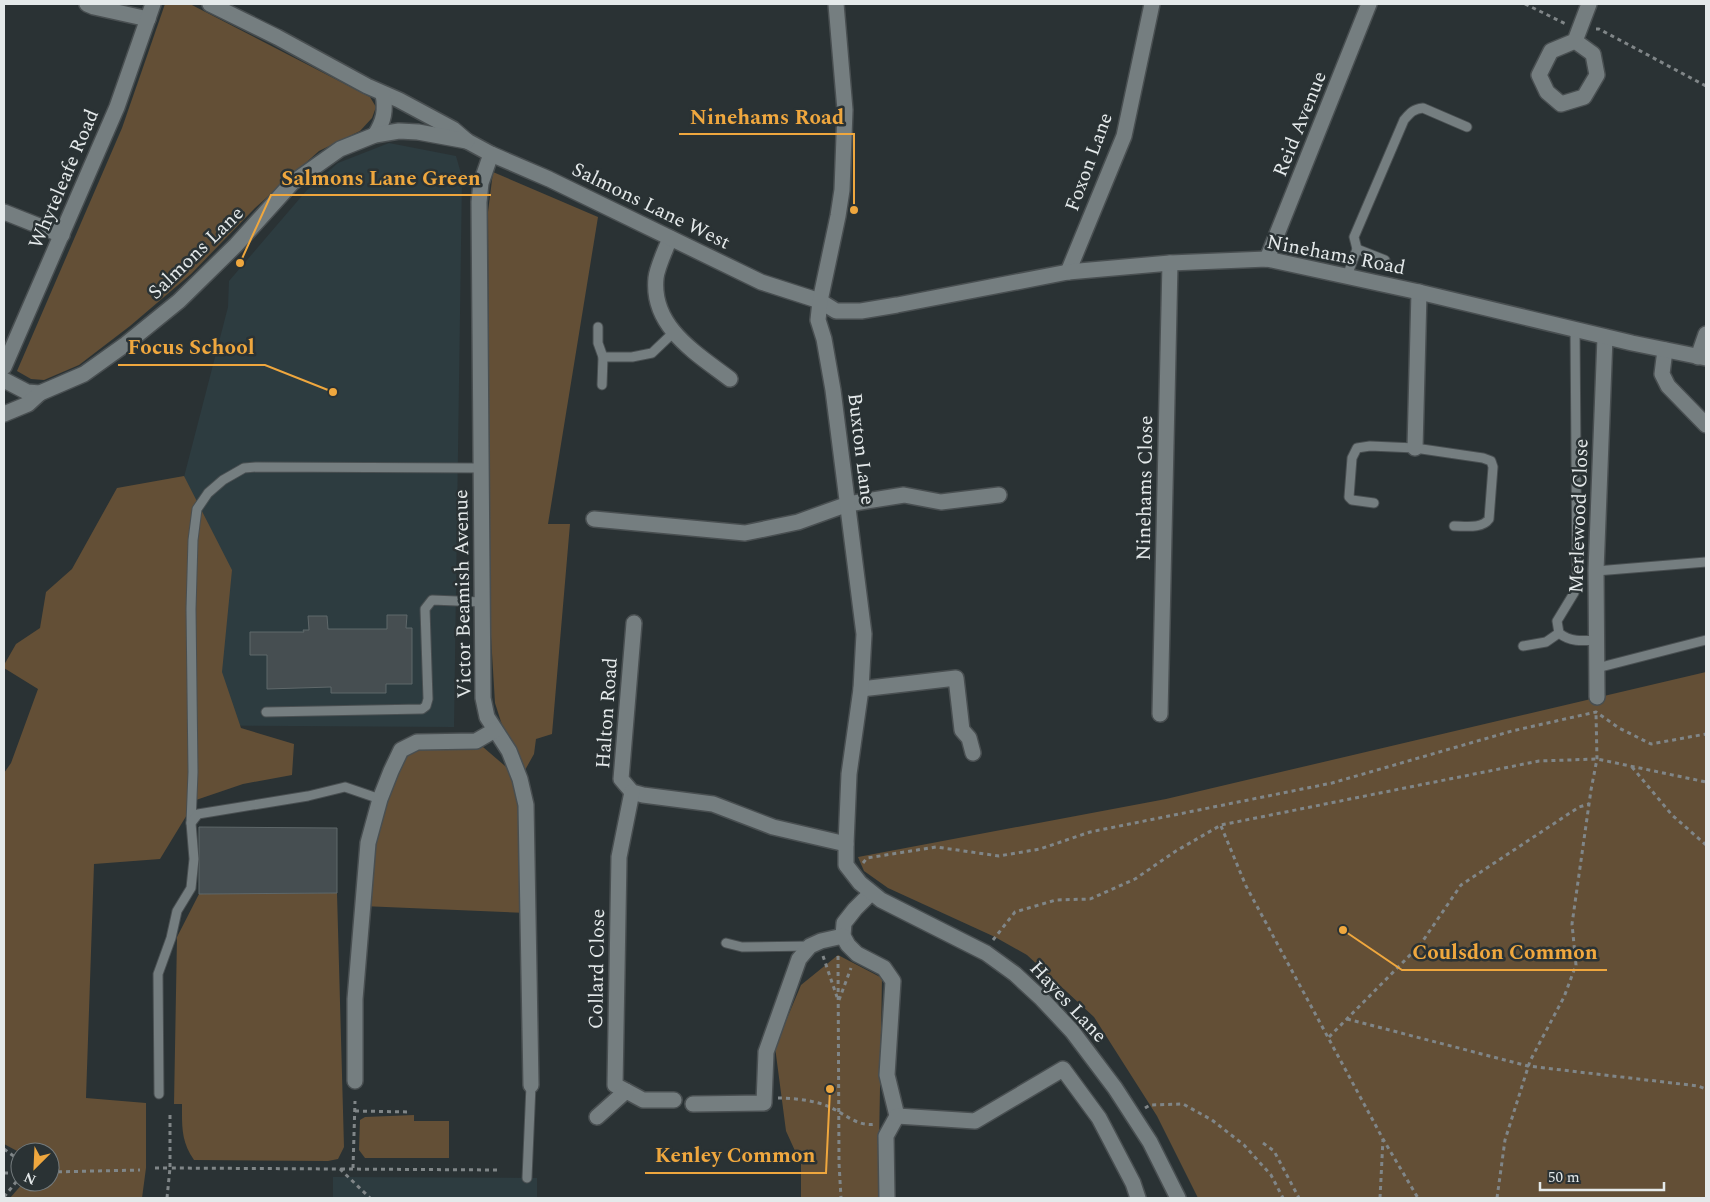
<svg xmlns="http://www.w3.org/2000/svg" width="1710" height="1202" viewBox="0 0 1710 1202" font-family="Spectral,serif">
<rect width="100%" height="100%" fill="#2a3234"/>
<g fill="#2d3c40">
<path d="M389 143 456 156 462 177 454 727 127 725 184 477 228 307 229 281 307 190 338 163Z"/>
<path d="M333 1177 537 1178V1198H333Z"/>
</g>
<g fill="#634f36">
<path d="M165 4H190L370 97 376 107 372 118 360 131 319 151 255 208 191 274 130 326 79 365 44 380 31 379 17 371 122 128Z"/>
<path d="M493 172 598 217 548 524H570L552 734 536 739 534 754 520 779 528 913 362 906 368 843 401 750 476 741 519 778 495 703 490 620 488 212Z"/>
<path d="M184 476 232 570 222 672 241 728 294 744 292 775 243 784 196 800 160 859 94 864 86 1098 146 1103V1168L142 1198H10L24 1182H50V1152H20V1158L19 1152 4 1144V773L11 763 38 689 4 668V665L16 644 40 628 46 592 72 569 117 488Z"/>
<path d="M1706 672V1198H1198L1157 1116 1094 1017 1027 955 995 937 888 888 864 871 858 857 1166 799Z"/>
<path d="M337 893 344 1147 338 1159 328 1161 194 1160C181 1141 182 1127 182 1104H174L177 937 199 894Z"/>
<path d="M838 955 882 978 878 1198H801V1164L786 1131 775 1047 801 985Z"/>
<path d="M414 1115V1121H449V1158H365L359 1150 360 1120 365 1117Z"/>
</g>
<g fill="#464e51" stroke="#5f686a">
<path d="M387 615H407L406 628H412V684H386V693H331V687L267 689V655H250V632H304L303 630H309L308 616H327L328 629H387Z"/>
<path d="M199 827 337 828V893L199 894Z"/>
</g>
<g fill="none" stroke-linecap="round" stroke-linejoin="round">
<g stroke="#494f51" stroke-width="11">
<g id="service">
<path d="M1357 249 1385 260"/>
<path d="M1347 276 1357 249 1354 237 1404 120C1410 113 1413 109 1423 108L1467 127"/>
<path d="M598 327V343L603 357 602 385"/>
<path d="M1575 329 1577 581 1574 593 1557 621 1559 633C1570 642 1582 641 1596 640"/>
<path d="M603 357H632L652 353 674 332"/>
<path d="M1374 503 1352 500 1349 497 1352 458 1357 448 1370 446 1415 448 1483 458 1491 461 1493 467 1489 519C1482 529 1465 526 1454 526"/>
<path d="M1596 571 1706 562"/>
<path d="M1523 646 1546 642 1559 633"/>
<path d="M1597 668 1706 640"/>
<path d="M266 712 422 709 426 706 428 699 425 609 432 600 482 602"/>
<path d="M191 823 193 772 191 609 193 540 197 509 208 493 223 480 244 468 256 467 481 468"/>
<path d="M726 943 742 947 810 946"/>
<path d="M159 1094 158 974 171 938 177 911 191 888 194 859 191 823 198 814 308 796 345 787 380 799"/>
<path d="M527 1178 531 1085"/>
</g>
</g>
<g stroke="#494f51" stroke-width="18">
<g id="minor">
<path d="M87 4 94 7 148 19"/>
<path d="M1575 41 1593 54 1597 75 1584 97 1561 104 1547 92 1539 75 1551 51 1575 41 1589 4"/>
<path d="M491 154 481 183 479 202 483 698 487 717 509 751 520 779 526 805 531 1085"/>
<path d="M4 212 62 235"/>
<path d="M670 238C666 249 657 267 656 278 651 327 696 353 730 379"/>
<path d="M1267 259 1369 4"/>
<path d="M1068 272 1124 136 1152 4"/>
<path d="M1665 350 1662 374 1668 386 1706 425"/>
<path d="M1698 357 1706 334"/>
<path d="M1415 448 1419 292"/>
<path d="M594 519 745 533 798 522 848 504 904 495 941 502 999 495"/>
<path d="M634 623 621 779 632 792 643 795 713 804 773 827 846 844"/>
<path d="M861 689 956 678 962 730 969 738 973 753"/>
<path d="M1597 697 1596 571 1605 337"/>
<path d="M1160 714 1170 263"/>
<path d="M632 792 619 857 615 1085 643 1100H674"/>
<path d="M871 893 855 909 844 923 843 936 848 945 857 954 884 968 893 981 887 1075 897 1116 886 1136 887 1198"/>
<path d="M355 1081V999L368 843 380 799 391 771 401 750 417 742 476 741 495 730"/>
<path d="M693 1104 764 1103 766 1052 799 959 810 946 821 941 843 936"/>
<path d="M897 1116 975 1121 1063 1069 1099 1118 1133 1183 1138 1198"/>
<path d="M597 1117 626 1091"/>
</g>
</g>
<g stroke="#494f51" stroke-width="18">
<g id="tertiary">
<path d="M210 4 277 37 367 86 399 100 453 129 467 141 491 154 549 179 761 282 820 301 836 311H861L897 305 1068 272 1170 263 1267 259 1419 292 1632 343 1706 358"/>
<path d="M836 4 845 110 842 190 838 216 820 301 818 320 824 339 833 390 864 634 861 689 849 774 846 844V865L860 883 881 900 986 953 1015 974 1042 999 1072 1031 1115 1088 1150 1142 1178 1198"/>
<path d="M375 135C384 121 386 110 383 94"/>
<path d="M4 367 117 107 153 4"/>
<path d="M4 380 27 392 40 393 84 374 126 344 179 301 236 245 292 183 340 149 375 135 399 131 418 132 467 141"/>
<path d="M4 414 28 404 40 393"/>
</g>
</g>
<g stroke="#808688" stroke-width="3" stroke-dasharray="4 4" stroke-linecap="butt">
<path d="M1525 4 1566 24"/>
<path d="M1596 29H1599L1706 86"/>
<path d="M1632 767 1672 815 1706 845"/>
<path d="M1221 826 1246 886 1383 1139 1418 1198"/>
<path d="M863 863 867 858 936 847 999 856 1040 849 1090 832 1332 783 1512 731 1596 712 1619 728 1651 744 1706 734"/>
<path d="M993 940 1015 912 1056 900 1090 899 1135 879 1176 851 1221 825 1539 761 1597 759 1706 782"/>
<path d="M823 956 837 997"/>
<path d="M838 956 839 1163 841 1198"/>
<path d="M839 1000 851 968"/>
<path d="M1347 1019 1528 1066 1698 1086 1706 1089"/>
<path d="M1329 1037 1420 945 1461 885 1579 807 1589 804"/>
<path d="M778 1098C793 1098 810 1100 825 1105 842 1111 857 1128 876 1124"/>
<path d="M1145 1108 1150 1105 1183 1104 1212 1120 1244 1145 1271 1175 1283 1198"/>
<path d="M355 1111 411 1112"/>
<path d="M1263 1143 1274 1151 1299 1198"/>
<path d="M4 1149 19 1160 20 1164"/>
<path d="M155 1168H170V1114"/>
<path d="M353 1168 355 1101"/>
<path d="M341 1169 499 1170"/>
<path d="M50 1172 140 1170"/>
<path d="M4 1173H20"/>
<path d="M4 1197 20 1177"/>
<path d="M167 1198 170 1168 340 1169 370 1198"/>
<path d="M1380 1198 1383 1139"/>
<path d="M1497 1198 1505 1140 1530 1061 1564 997 1576 965 1572 924 1591 790 1597 759 1596 713"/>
</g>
<use href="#service" stroke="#757e80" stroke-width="9"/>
<use href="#minor" stroke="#757e80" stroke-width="15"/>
<use href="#tertiary" stroke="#757e80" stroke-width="15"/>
</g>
<g text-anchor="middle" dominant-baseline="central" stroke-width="5" stroke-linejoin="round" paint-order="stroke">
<g font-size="20" fill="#e4e9ea" stroke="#2a3234">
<text transform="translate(1300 124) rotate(-68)">Reid Avenue</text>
<text transform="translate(1089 162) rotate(-70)">Foxon Lane</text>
<text transform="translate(64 179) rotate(-67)">Whyteleafe Road</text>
<text transform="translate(651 206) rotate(26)">Salmons Lane West</text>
<text transform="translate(196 253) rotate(-44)">Salmons Lane</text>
<text transform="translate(1336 255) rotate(11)">Ninehams Road</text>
<text transform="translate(861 449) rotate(83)">Buxton Lane</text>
<text transform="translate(1145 488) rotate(-89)">Ninehams Close</text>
<text transform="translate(1579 516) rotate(-88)">Merlewood Close</text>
<text transform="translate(463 594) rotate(-91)">Victor Beamish Avenue</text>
<text transform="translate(607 713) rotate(-86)">Halton Road</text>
<text transform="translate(597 969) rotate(-89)">Collard Close</text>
<text transform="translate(1068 1002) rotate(47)">Hayes Lane</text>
</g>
</g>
<path fill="none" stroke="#efa73e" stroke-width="2" d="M854 210L854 134H679M240 263L271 195H491M333 392L265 365H118M1343 930L1402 970H1607M830 1089L826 1173H645"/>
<g fill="#efa73e" stroke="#2a3234" stroke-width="2">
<circle cx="854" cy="210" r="5"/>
<circle cx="240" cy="263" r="5"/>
<circle cx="333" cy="392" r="5"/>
<circle cx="1343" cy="930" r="5"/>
<circle cx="830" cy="1089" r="5"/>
</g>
<g font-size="21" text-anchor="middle" font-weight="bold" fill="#efa73e" stroke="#2a3234" stroke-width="5" stroke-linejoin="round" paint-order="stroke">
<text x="767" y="124">Ninehams Road</text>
<text x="381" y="185">Salmons Lane Green</text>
<text x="191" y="354">Focus School</text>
<text x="1505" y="959">Coulsdon Common</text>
<text x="735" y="1162">Kenley Common</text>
</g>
<rect width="1710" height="1202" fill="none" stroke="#e4e9ea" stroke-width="10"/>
<g transform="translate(35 1167) rotate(204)"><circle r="24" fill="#2a3234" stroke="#747b7d"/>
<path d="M0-4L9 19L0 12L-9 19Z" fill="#efa73e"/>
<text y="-8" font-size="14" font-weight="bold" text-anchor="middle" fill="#e4e9ea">N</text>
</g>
<path d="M1540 1182v8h124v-8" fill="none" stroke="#e4e9ea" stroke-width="2.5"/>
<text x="1548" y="1182" font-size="15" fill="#e4e9ea" stroke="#2a3234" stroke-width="4" paint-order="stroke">50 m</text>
</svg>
